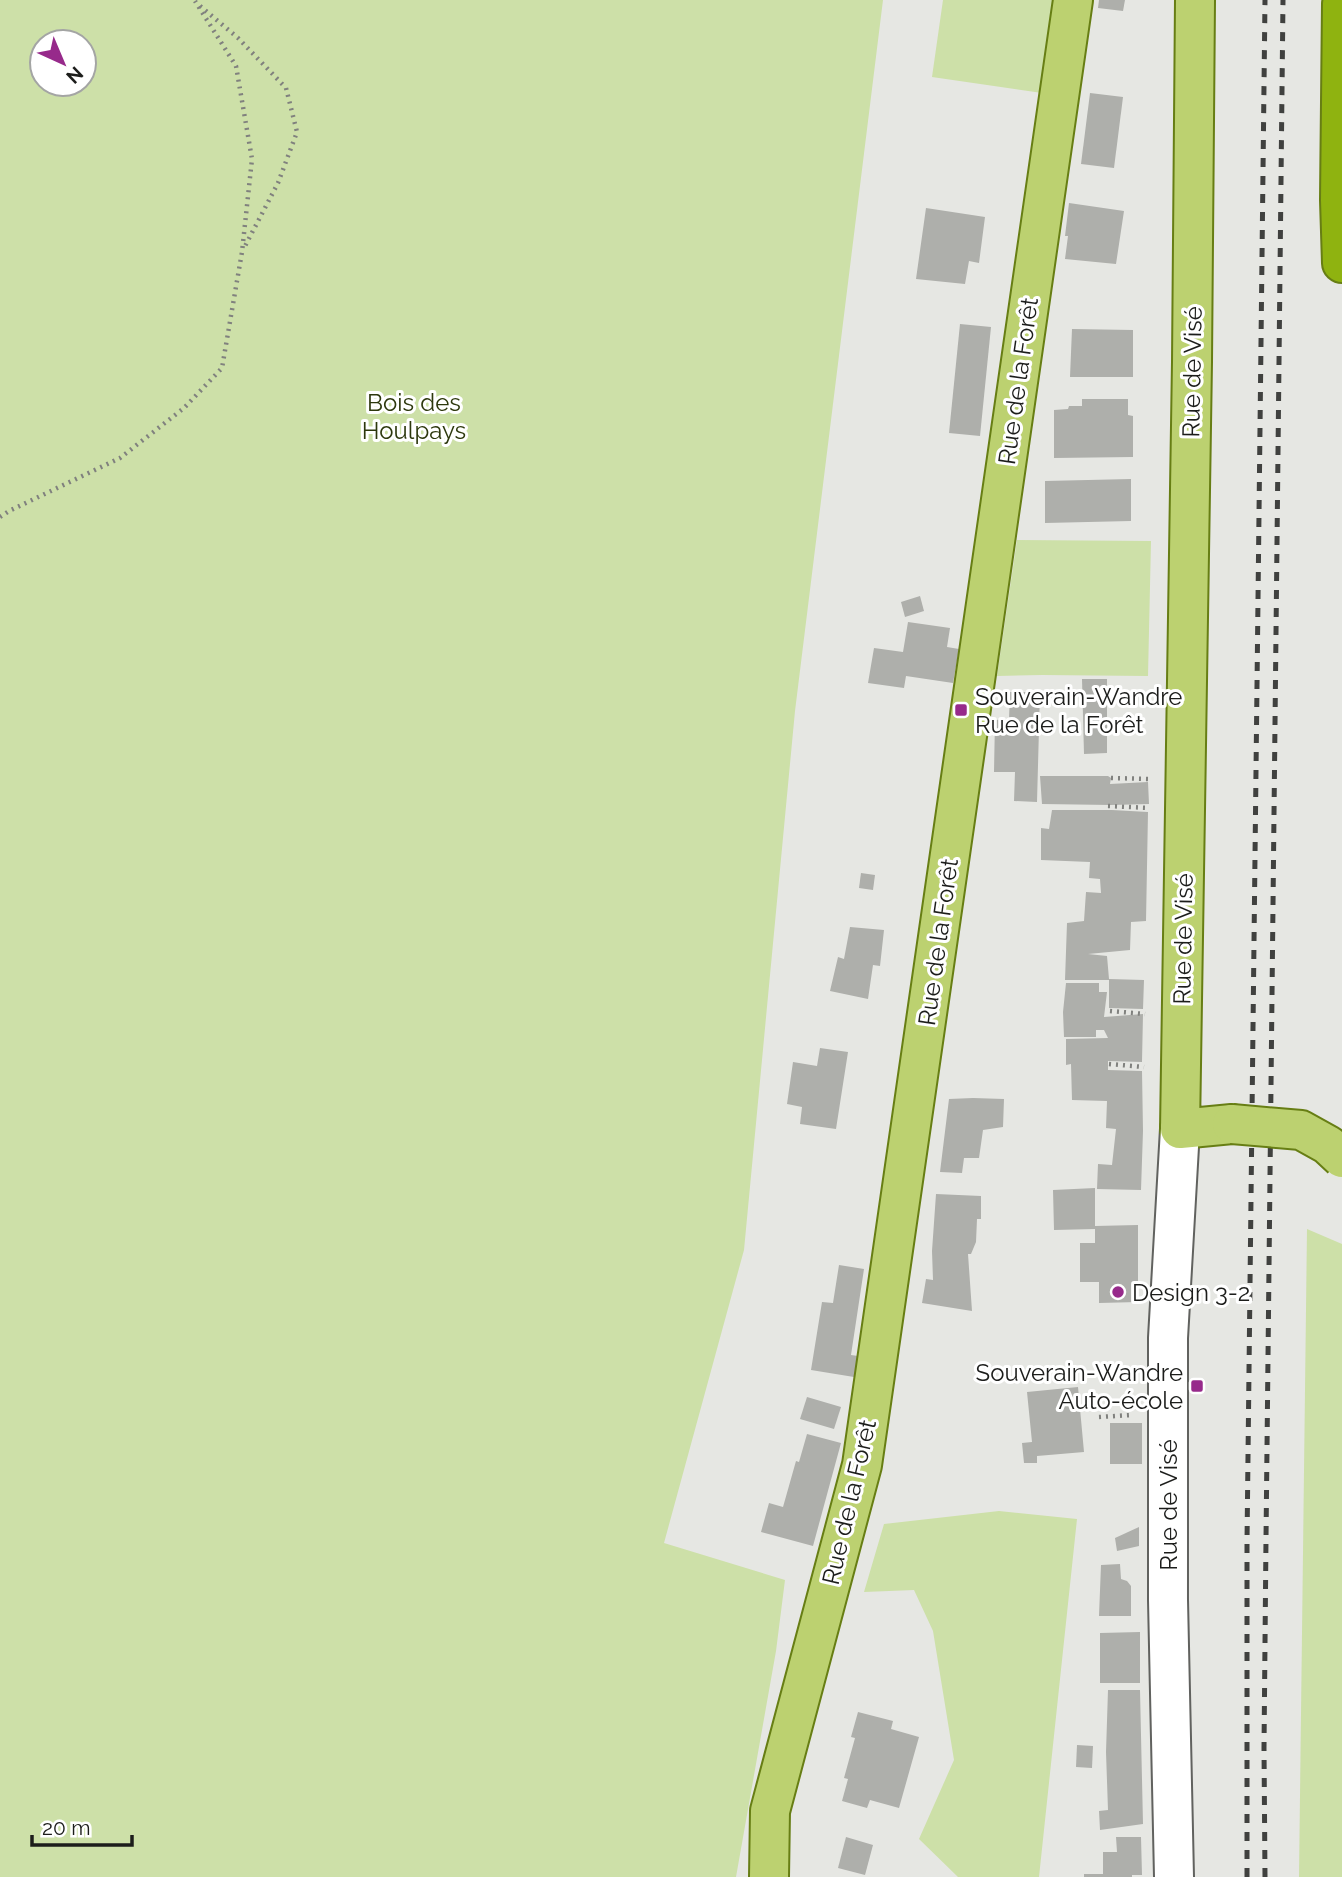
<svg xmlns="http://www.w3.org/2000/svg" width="1342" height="1877" viewBox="0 0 1342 1877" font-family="Raleway,sans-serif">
<rect width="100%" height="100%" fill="#e6e7e3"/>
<g fill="#cde0a8" fill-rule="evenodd">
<path d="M0 0H883L795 711 744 1250 664 1543 785 1580 776 1651 736 1877H0ZM42 42H84V84H42Z"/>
<path d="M943 0H1056L1042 93 932 77Z"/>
<path d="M1017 540 1151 541 1148 676 1042 675 997 676Z"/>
<path d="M1307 1229 1342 1244V1877H1299Z"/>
<path d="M999 1511 1077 1519 1039 1877H958L919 1839 954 1760 933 1631 914 1590 864 1592 884 1524Z"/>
</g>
<g fill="#aeafab">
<path d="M1099 0H1125L1123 11 1098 8Z"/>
<path d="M1090 93 1123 97 1114 168 1081 164Z"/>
<path d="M1069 203 1124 211 1116 264 1065 259 1068 236H1065Z"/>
<path d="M926 208 985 217 979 263 969 261 965 284 916 279Z"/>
<path d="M960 324 991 327 980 436 949 433Z"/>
<path d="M1072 329 1133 330V377H1070Z"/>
<path d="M1082 399H1128V415L1133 416V457L1054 458V410L1068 409 1069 406H1082Z"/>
<path d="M1131 479V521L1045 523V481Z"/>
<path d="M920 596 924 611 905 617 901 602Z"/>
<path d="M908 622 950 628 947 647 959 649 953 683 906 676 904 688 868 683 874 648 903 652Z"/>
<path d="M1082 679H1107V753L1084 754Z"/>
<path d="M1010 692H1040L1037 802 1014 801 1015 772H994L995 720 1009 719Z"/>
<path d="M1040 776H1108L1111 778 1110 784 1148 782 1149 804 1111 805 1042 804Z"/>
<path d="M1052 810H1112L1148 812 1146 921 1131 922 1130 950 1088 954 1107 956 1109 979 1144 980 1143 1009 1109 1008V980H1065L1067 923 1084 921 1086 892 1101 893 1100 879 1089 878 1090 862 1041 860V828L1049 829Z"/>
<path d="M861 873 875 875 873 890 859 888Z"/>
<path d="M850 927 884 930 880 966 873 965 868 999 830 991 838 957 844 959Z"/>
<path d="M1066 983H1099V992H1107L1104 1017 1143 1014 1142 1062 1108 1061V1070L1142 1071 1143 1131 1141 1190 1097 1189 1098 1164 1112 1165 1116 1129 1106 1128 1107 1101 1072 1100 1071 1064 1066 1065V1039L1108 1038 1104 1030H1096V1037H1064L1063 1012Z"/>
<path d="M820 1048 848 1052 836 1129 800 1124 802 1107 787 1104 793 1062 817 1066Z"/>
<path d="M973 1098 1004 1099 1003 1127 983 1130 979 1158H964L962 1173 940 1172 949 1099Z"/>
<path d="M1095 1188V1226L1138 1225V1302L1099 1303V1282H1080V1243H1095V1229L1054 1230 1053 1190Z"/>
<path d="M936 1194 981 1196V1219H977L976 1242 971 1254H968L972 1311 922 1303 926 1279 933 1280 932 1251Z"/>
<path d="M839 1265 864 1269 851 1355 858 1356 854 1377 811 1370 822 1302 833 1303Z"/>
<path d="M1078 1387 1084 1452 1037 1456V1463H1024L1022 1443 1032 1442 1027 1392Z"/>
<path d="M807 1397 841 1407 834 1429 800 1419Z"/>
<rect x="1110" y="1423" width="32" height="41"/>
<path d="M807 1434 841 1443 813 1546 761 1532 769 1503 783 1507 796 1461 799 1462Z"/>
<path d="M1139 1527V1546L1117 1551 1115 1538Z"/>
<path d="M1120 1564 1121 1579 1127 1581 1131 1586V1616H1099L1101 1565Z"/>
<path d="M1140 1632V1683H1100V1633Z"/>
<path d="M1108 1690H1140L1143 1824 1100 1830 1099 1811 1108 1810 1106 1752Z"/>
<path d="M858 1712 893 1721 891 1729 919 1737 899 1808 870 1800 867 1808 842 1801 848 1779 844 1778 855 1738 851 1737Z"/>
<path d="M1077 1745 1093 1746 1092 1768 1076 1767Z"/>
<path d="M846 1837 873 1845 865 1875 838 1868Z"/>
<path d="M1116 1837H1141L1142 1875H1132V1877H1084V1874H1103V1852H1117Z"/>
</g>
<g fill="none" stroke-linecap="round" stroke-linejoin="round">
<g stroke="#61625f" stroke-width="42">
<path id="minor" d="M1174 1877 1168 1600V1338L1180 1129"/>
</g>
<g stroke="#677e14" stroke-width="42">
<g id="major">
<path d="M1195 0 1192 362 1180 1129 1232 1124"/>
<path d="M769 1877 770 1811 862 1465 1073 0"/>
</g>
</g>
<g stroke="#677e14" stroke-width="42">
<path id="highway" d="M1342 4 1340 200 1342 263"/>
</g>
<g stroke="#80817e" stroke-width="4.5" stroke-dasharray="2 5" stroke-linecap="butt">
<path d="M200 6 238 38 286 88 297 132 278 183 244 248"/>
<path d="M0 517 9 511 120 458 184 408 222 368 242 252 252 159 236 66 195 1"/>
<path d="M1111 778 1149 779"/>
<path d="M1108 806 1149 808"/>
<path d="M1110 1011 1145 1014"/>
<path d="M1109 1064 1144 1067"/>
<path d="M1099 1417 1132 1415"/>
</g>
<use href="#minor" stroke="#fff" stroke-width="38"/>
<use href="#major" stroke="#bcd170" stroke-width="38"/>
<use href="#highway" stroke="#8fb310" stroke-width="38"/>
<g stroke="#40413f" stroke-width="5" stroke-dasharray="9 9" stroke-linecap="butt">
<path d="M1247 1877V1542L1265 0"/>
<path d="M1265 1877 1264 1748 1266 1539 1283 0"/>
</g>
<g stroke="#677e14" stroke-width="42" stroke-linecap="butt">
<path id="major-bridge" d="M1232 1124 1301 1130 1328 1145 1342 1158"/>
</g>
<use href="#major-bridge" stroke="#bcd170" stroke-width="38"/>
</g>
<g fill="#972a8b" stroke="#fff" stroke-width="2.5">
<rect x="954" y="703" width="14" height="14" rx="3.5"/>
<circle cx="1118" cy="1292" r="7"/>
<rect x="1190" y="1379" width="14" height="14" rx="3.5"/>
</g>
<g text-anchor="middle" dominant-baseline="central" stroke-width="6" stroke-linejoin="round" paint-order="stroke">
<g font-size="24" fill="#1c1d1b" stroke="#fff">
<text transform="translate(1192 372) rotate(-89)">Rue de Visé</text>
<text transform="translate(1018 381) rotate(-82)">Rue de la Forêt</text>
<text transform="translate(1183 939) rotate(-89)">Rue de Visé</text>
<text transform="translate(938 942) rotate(-82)">Rue de la Forêt</text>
<text transform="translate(849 1502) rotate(-77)">Rue de la Forêt</text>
<text transform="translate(1168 1505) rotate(-90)">Rue de Visé</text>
</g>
<g font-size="24" fill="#2d380d" stroke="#fff">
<text x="414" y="402">Bois des<tspan x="414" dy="28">Houlpays</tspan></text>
</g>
<g font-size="24" fill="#1c1d1b" stroke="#fff" text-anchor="start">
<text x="975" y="696">Souverain-Wandre<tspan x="975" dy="28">Rue de la Forêt</tspan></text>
<text x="1132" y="1292">Design 3-2</text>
<text x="1183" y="1372" text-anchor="end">Souverain-Wandre<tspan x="1183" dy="28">Auto-école</tspan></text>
</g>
</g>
<g transform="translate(63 63) rotate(136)"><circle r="33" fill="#ffffff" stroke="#a4a5a4" stroke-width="2"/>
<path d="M0-5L12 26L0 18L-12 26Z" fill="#972a8b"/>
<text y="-10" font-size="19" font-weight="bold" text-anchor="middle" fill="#1c1d1b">N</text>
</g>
<path d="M32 1835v10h100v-10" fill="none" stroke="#1c1d1b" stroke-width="3.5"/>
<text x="42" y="1835" font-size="21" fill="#1c1d1b" stroke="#ffffff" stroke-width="5" paint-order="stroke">20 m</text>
</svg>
